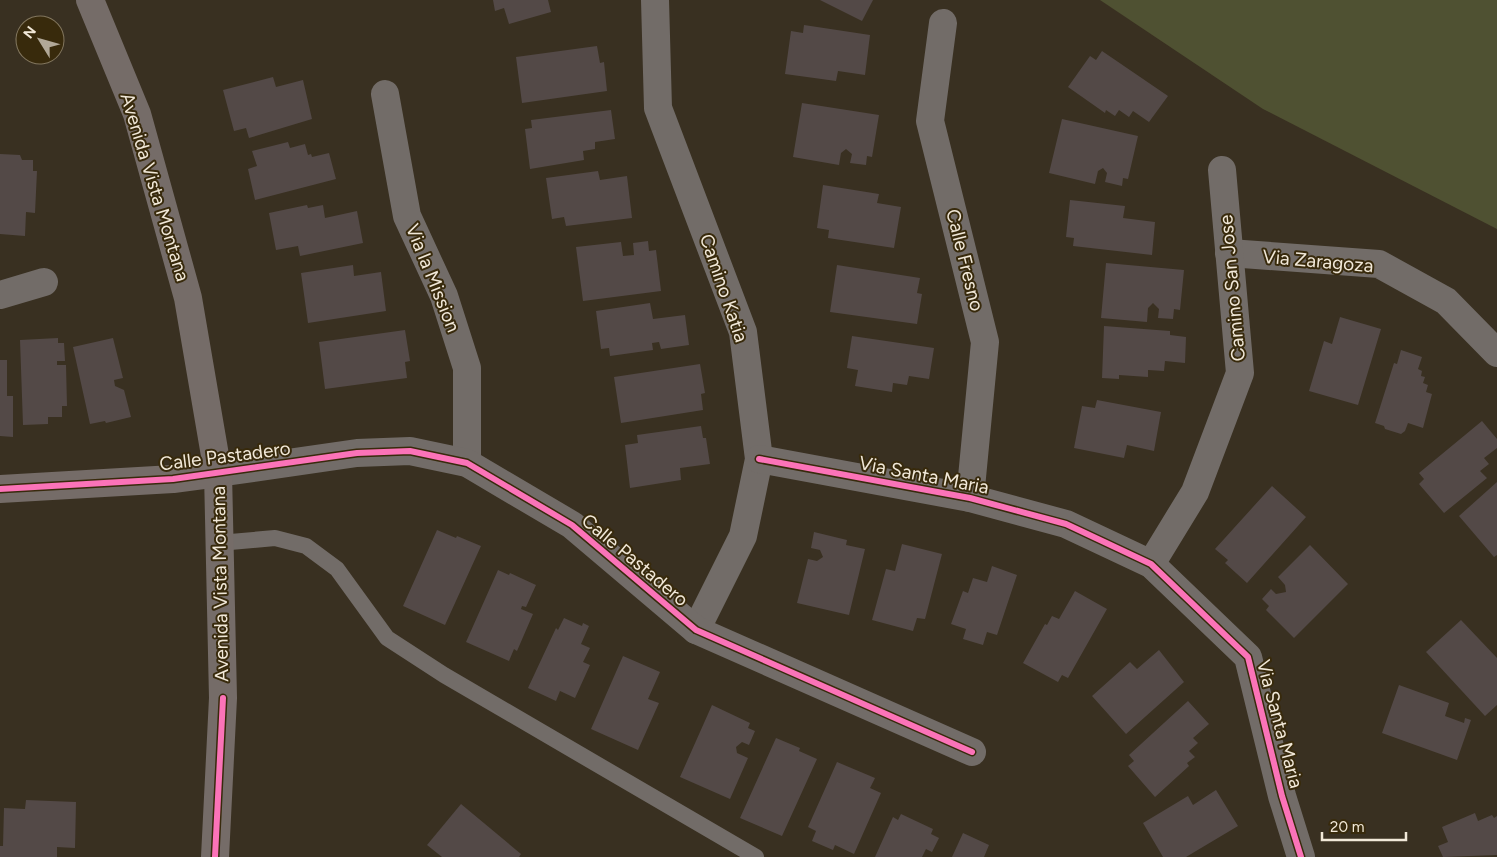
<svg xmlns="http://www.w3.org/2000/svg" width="1497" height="857" viewBox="0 0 1497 857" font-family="Figtree,sans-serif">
<rect width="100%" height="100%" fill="#393021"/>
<path fill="#4f5132" d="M1100 0H1497V229L1263 109Z"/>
<g fill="#534947">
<path d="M493 0H548L551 12 509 24 504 8 495 11Z"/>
<path d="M820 0H873L862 21Z"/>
<path d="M804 25 870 35 865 75 838 71 836 81 785 74 791 31 803 33Z"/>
<path d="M597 46 600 63 604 62 607 91 522 103 516 57Z"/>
<path d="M1102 51 1168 96 1149 122 1133 111 1129 117 1119 110 1115 116 1106 110 1105 113 1068 87 1090 56 1096 60Z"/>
<path d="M273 77 276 87 303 80 312 119 249 138 246 128 234 131 223 90Z"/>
<path d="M802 103 879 115 872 157 867 156 866 165 850 163 852 154 846 149 841 153 839 165 793 157Z"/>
<path d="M611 110 615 139 595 142V149L583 151 584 160 530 169 525 129 532 128 531 120Z"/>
<path d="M1062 119 1138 136 1128 179 1123 178 1122 186 1105 182 1107 173 1103 168 1098 171 1095 184 1049 173Z"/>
<path d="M288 142 290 148 305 144 308 155 311 154 312 157 329 153 336 179 255 200 248 169 257 166 252 151Z"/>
<path d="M0 154 20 155 22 160H33V171H37L35 213 26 212 25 236 0 234Z"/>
<path d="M598 171 600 180 627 176 632 218 566 226 564 217 552 219 546 178Z"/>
<path d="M823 185 879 194 877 203 901 207 894 248 828 238 829 230 817 228Z"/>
<path d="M1070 200 1125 206 1123 218 1155 222 1152 255 1073 246 1074 238 1066 237Z"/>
<path d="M307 205 308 208 323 205 325 218 357 211 363 243 300 256 298 246 276 250 269 213Z"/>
<path d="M648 241 649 251 656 250 661 291 583 301 576 247 621 242 623 256 634 255 633 243Z"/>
<path d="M1106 263 1184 270 1180 310 1174 309 1173 319 1158 318 1159 309 1153 303 1148 308 1147 322 1101 318Z"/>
<path d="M353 265 354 276 381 272 386 311 308 323 301 273Z"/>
<path d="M837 265 920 278 917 293 922 294 917 324 830 312Z"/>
<path d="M650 303 653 319 685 315 689 345 661 349 659 342 652 343 653 350 610 356 609 348 601 349 596 311Z"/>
<path d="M1340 317 1381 329 1358 405 1309 391 1324 341 1332 344Z"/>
<path d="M1104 326 1170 331V335L1186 337 1185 363 1165 361 1164 371 1148 370V377L1119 375V379L1102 378Z"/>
<path d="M405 330 410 361 405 362 407 378 325 389 319 342Z"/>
<path d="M852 336 934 348 929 379 909 376 907 385 893 383 892 392 855 386 858 370 847 368Z"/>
<path d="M58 338V343H64L65 361H57V365H66L67 406H62V417H48V424L23 425 20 340Z"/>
<path d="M113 338 123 378 114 380 115 386 124 390 131 417 106 423 105 421 90 424 73 347Z"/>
<path d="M1401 350 1422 357 1418 369 1422 371 1421 376 1425 377 1423 383 1428 385 1426 392 1432 394 1423 428 1408 423 1405 431 1401 434 1385 429 1384 426 1375 423 1394 363 1397 364Z"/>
<path d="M0 360H7V396H13V437L0 436Z"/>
<path d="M700 364 705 393 701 394 703 410 621 423 614 377Z"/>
<path d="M1097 400 1161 412 1154 451 1127 445 1124 458 1074 448 1082 406 1095 408Z"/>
<path d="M1482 421 1497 439V448L1484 458 1489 464 1480 471 1487 478 1444 513 1419 484 1424 479 1419 473Z"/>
<path d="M701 426 703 438H706L710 464 680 468 681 480 630 488 625 445 638 443 637 435Z"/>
<path d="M1497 482V555L1494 557 1459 516Z"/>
<path d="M1272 486 1306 517 1247 583 1225 563 1228 560 1215 549Z"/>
<path d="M437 530 456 538 457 536 481 546 445 625 403 606Z"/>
<path d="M814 532 847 540 846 545 865 549 849 615 797 603 808 559 817 561 823 557 820 550 811 548Z"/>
<path d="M902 544 942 554 925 619 917 618 913 631 872 620 886 569 895 571Z"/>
<path d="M1310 545 1348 584 1294 638 1266 610 1269 606 1262 599 1271 589 1276 594 1286 592 1285 585 1278 577Z"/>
<path d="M992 566 1017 575 997 635 987 632 983 645 963 639 966 629 951 624 963 591 968 593 973 578 987 582Z"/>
<path d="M498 570 509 575 510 573 536 585 526 607 522 606 521 609 533 614 517 651 514 649 509 661 466 642Z"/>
<path d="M1075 591 1107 609 1068 678 1062 675 1058 682 1023 663 1045 624 1047 625 1052 616 1059 619Z"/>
<path d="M564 618 582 626 583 623 589 626 581 644 590 648 583 662 590 665 575 698 560 691 556 701 528 688 556 628 558 630Z"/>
<path d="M1461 620 1497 658V705L1485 716 1426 652Z"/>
<path d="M1159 650 1184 682 1126 734 1092 696 1130 662 1137 669Z"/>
<path d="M623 656 660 672 648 699 659 703 638 750 591 729Z"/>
<path d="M1399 685 1449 703 1445 716 1464 723 1465 718 1471 720 1457 760 1382 733Z"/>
<path d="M1188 701 1209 724 1193 738 1198 743 1189 751 1195 757 1187 763 1189 766 1155 797 1128 766 1134 761 1129 755Z"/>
<path d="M712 705 750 723 748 728 755 731 749 745 742 742 736 747 737 753 748 758 730 799 680 777Z"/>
<path d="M776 738 800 748 799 751 817 759 782 836 740 818Z"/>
<path d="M837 762 875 778 870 788 881 793 854 854 835 845 833 850 812 841 816 831 808 827Z"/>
<path d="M1216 790 1238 826 1186 857H1163L1143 823 1188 796 1193 805Z"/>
<path d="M26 800 76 802 75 848 57 847V857H0V846H3L4 808 25 809Z"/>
<path d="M461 804 521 854 519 857H442L427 845Z"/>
<path d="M1475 813 1478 821 1492 815 1494 818 1497 816V855L1443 857 1438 846 1448 842 1442 827Z"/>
<path d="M901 814 933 829 931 834 939 838 932 852 926 849 922 857H875L893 817 898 820Z"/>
<path d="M963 833 989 845 984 857H952Z"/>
</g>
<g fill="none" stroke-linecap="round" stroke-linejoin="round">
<path stroke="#726c68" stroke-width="16" d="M219 543 275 538 306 546 337 569 387 638 444 675 756 857"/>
<g stroke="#726c68" stroke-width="28">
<path d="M655 0 658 108 743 332 759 459 743 536 696 630"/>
<path d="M943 23 930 121 985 342 970 498"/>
<path d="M385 94 407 216 444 296 467 368V463"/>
<path d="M1229 253 1379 264 1446 301 1497 353"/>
<path d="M0 295 44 282"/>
<path d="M759 459 970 498 1066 524 1151 564 1248 657 1282 796 1301 857"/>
<path d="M218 473 357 453 410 451 467 463 572 525 696 630 972 752"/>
<path d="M1151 564 1195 492 1240 373 1222 170"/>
</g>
<g stroke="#756c68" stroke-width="28">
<path d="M90 0 137 114 188 298 218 473 223 698 215 857"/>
<path d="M0 489 173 479 218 473"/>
</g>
<g stroke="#382a0c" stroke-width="9">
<g id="cycleway">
<path d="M759 459 970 498 1066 524 1151 564 1248 657 1282 796 1301 857"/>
<path d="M0 489 173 479 357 453 410 451 467 463 572 525 696 630 972 752"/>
<path d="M215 857 223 698"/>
</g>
</g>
<use href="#cycleway" stroke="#fb73b8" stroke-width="6"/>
</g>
<g text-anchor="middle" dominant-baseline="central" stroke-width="4" stroke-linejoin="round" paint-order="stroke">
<g font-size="19" fill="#f1e8d8" stroke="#382a0c">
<text transform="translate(155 187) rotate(73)">Avenida Vista Montana</text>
<text transform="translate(965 260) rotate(76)">Calle Fresno</text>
<text transform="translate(1318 261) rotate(5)">Via Zaragoza</text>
<text transform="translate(433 278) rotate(68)">Via la Mission</text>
<text transform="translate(724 288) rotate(71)">Camino Katia</text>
<text transform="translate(1232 288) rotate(-95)">Camino San Jose</text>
<text transform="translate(225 456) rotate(-7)">Calle Pastadero</text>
<text transform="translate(924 475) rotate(11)">Via Santa Maria</text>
<text transform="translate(635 560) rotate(40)">Calle Pastadero</text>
<text transform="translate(220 584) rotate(-91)">Avenida Vista Montana</text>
<text transform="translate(1280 724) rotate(75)">Via Santa Maria</text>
</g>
</g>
<g transform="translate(40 40) rotate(307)"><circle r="24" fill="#382a0c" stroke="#82765e"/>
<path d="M0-4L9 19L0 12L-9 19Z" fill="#b1a898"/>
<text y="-8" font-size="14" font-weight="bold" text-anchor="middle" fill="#f1e8d8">N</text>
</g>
<path d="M1322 832v8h84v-8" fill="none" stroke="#f1e8d8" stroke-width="2.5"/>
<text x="1330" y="832" font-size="15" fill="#f1e8d8" stroke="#382a0c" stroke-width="4" paint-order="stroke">20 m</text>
</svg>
